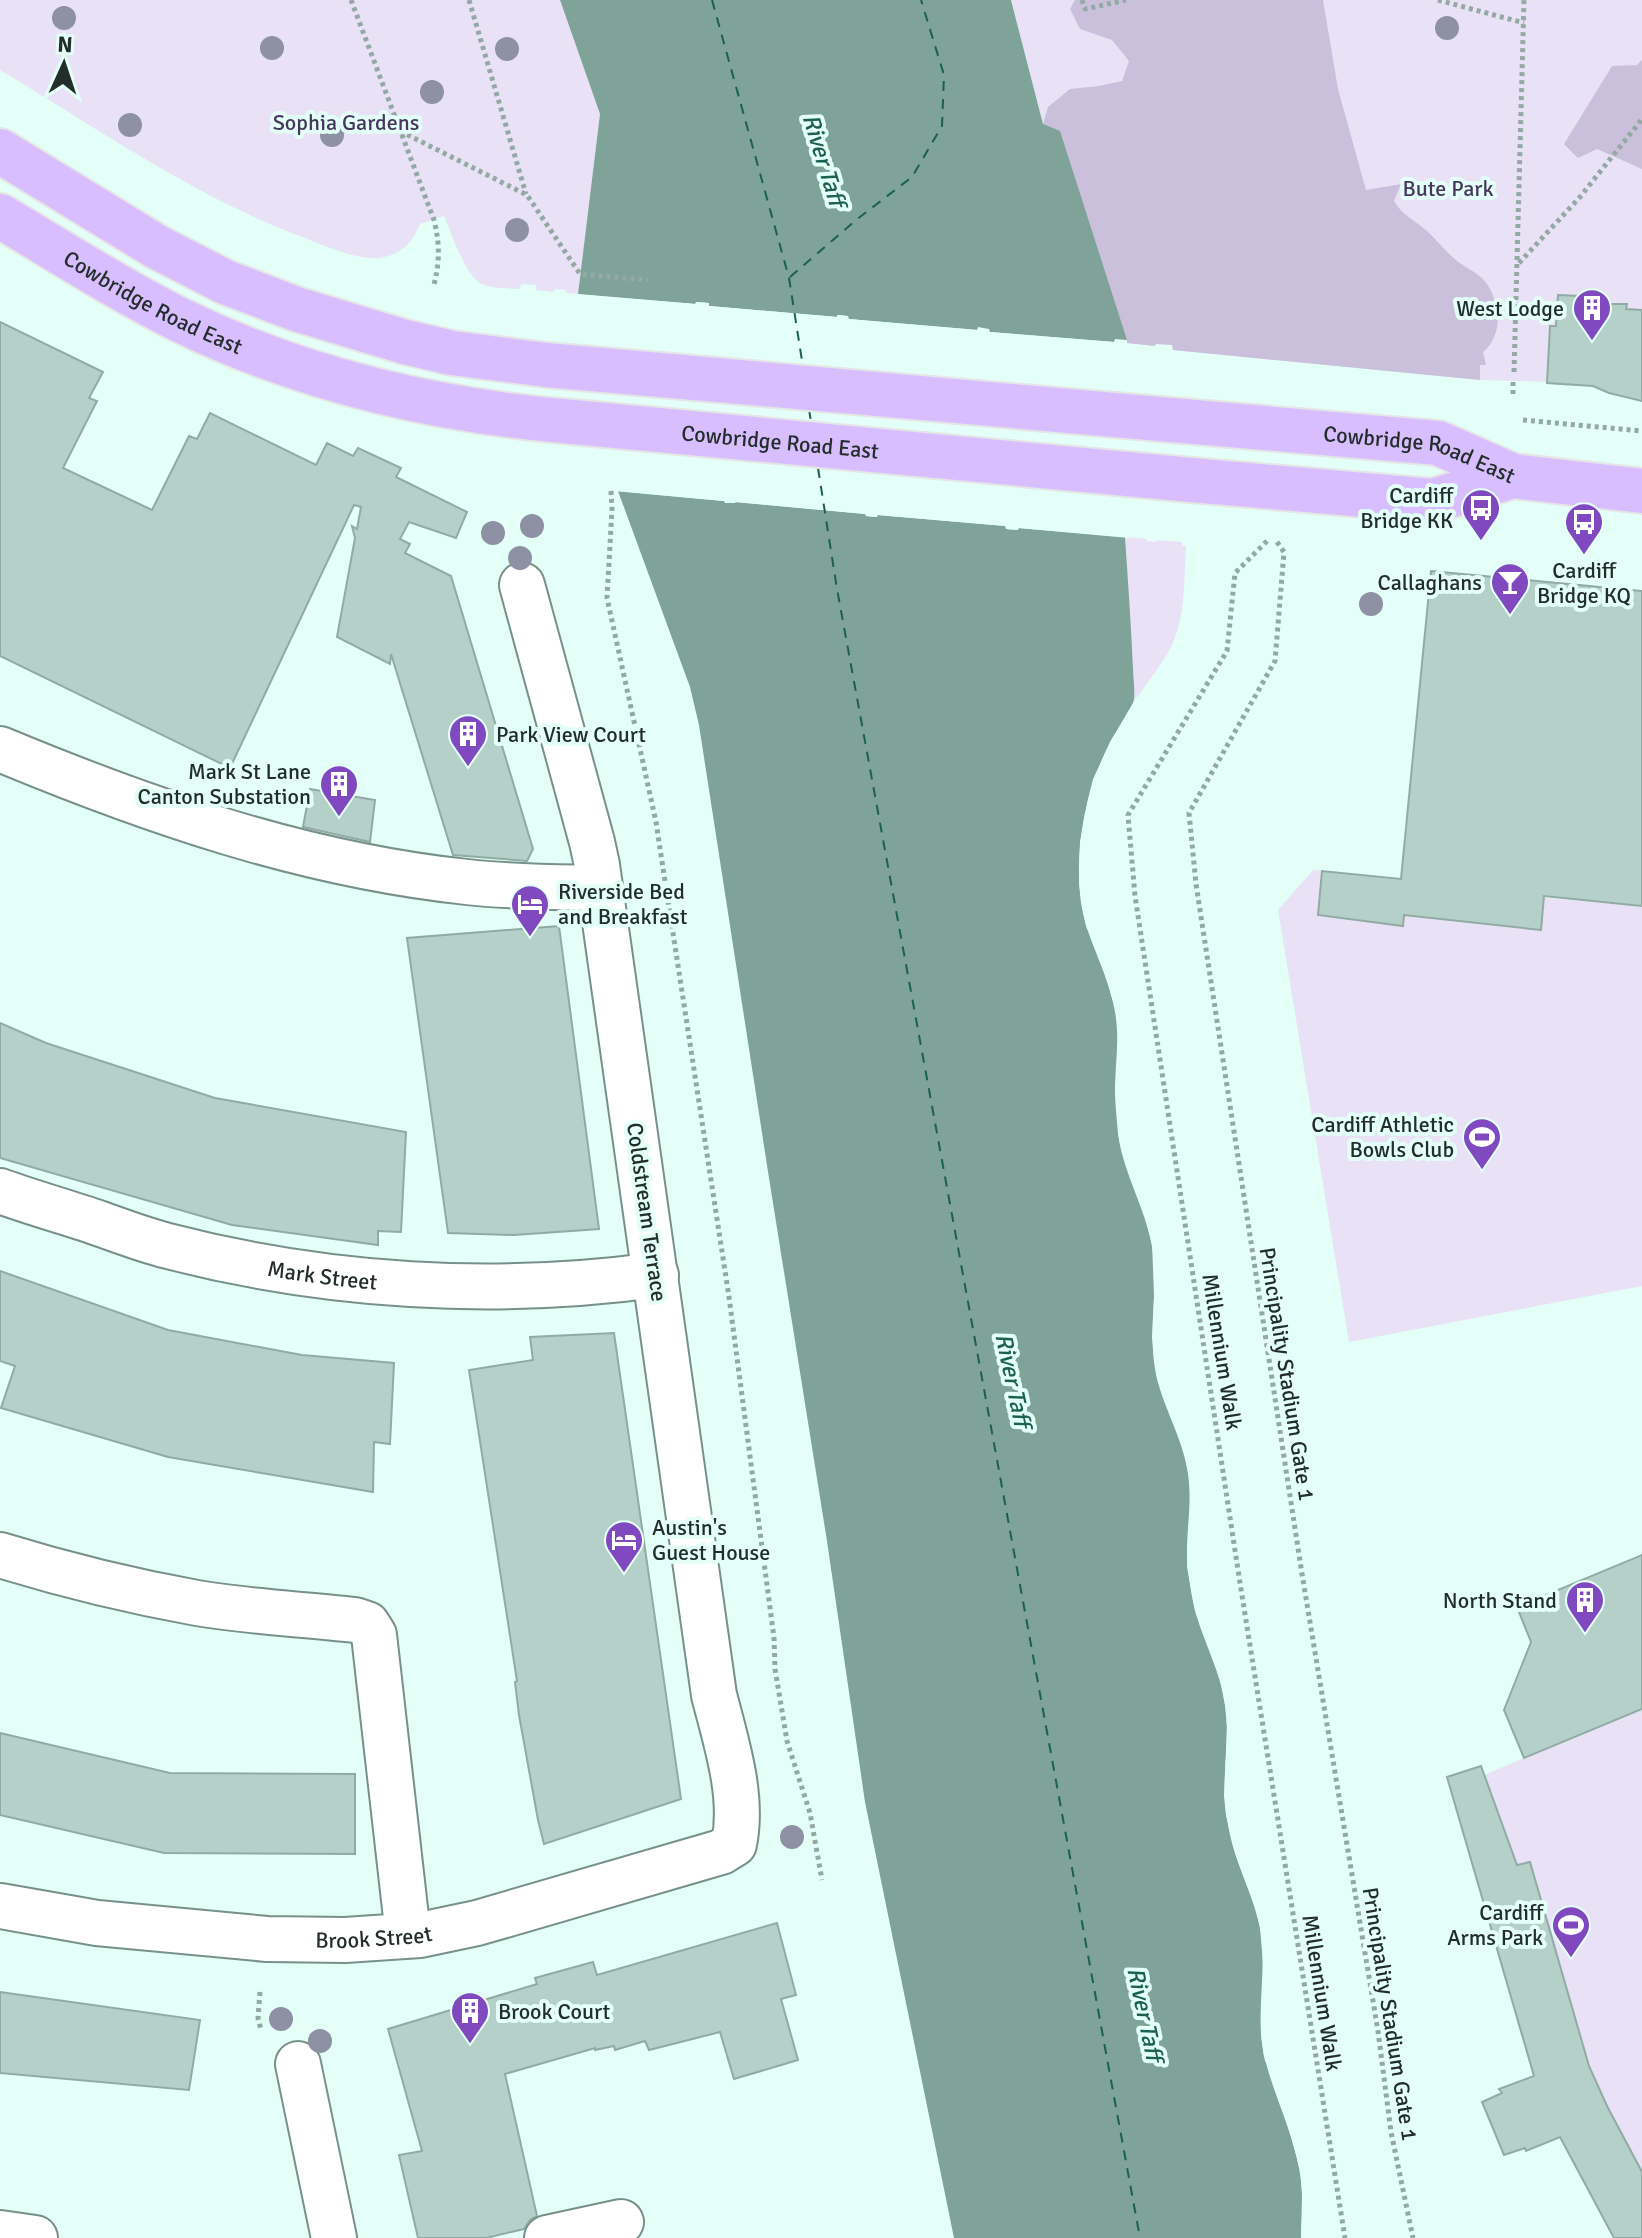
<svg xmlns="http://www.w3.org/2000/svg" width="1642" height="2238" viewBox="0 0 1642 2238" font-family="Signika,sans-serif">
<rect width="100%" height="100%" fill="#e3fff7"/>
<g fill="#e9e2f6">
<path d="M0 0H560L600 114 578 294 566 293V290L555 289 554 292 536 290V285L521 284 520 289C508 288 493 289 482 284 465 276 452 234 444 216L420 224C412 246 394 260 369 258 348 256 324 246 305 238 198 199 97 128 0 70Z"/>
<path d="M1011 0H1642V398L1609 393 1596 386 1553 385V382L1480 380 1173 350 1172 345 1156 344 1155 346 1127 343 1043 124Z"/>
<path d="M1125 537 1147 539V541L1156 542 1157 540 1182 542V546H1186C1184 579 1186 614 1172 645 1162 665 1146 684 1134 702Z"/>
<path d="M1313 870 1544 894 1545 898 1642 906V1286L1349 1342 1278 910Z"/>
<path d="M1642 1555V2238H1614L1560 2137 1526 2151 1524 2148 1504 2155 1482 2102 1501 2093 1499 2089 1534 2076 1462 1828 1484 1775 1524 1758 1504 1710 1521 1668 1538 1660 1517 1607Z"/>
</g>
<g fill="#cac0dc">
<path d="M1075 0H1323L1338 89 1366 190 1401 184 1394 201C1402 215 1414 220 1426 230 1437 240 1446 252 1457 261 1466 268 1481 274 1487 284 1501 305 1503 335 1483 352L1486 365H1480V380L1173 350 1172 345 1156 344 1155 346 1127 343 1043 124 1048 107 1070 89 1099 86 1122 81 1129 61 1112 40 1080 29 1070 9Z"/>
<path d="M1642 60V169L1597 149 1578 158 1564 144 1612 66 1637 65Z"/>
</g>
<g fill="#7fa299">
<path d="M560 0H1011L1043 124 1060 131 1127 340H1115L1114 342 989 332 978 328V330L848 319V316L838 315 837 317 709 306 708 303 697 302 696 304 578 294 600 114Z"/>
<path d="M618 491 724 501 725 503H735L736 502 866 514V516L876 517 877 515 1006 526V529L1018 530V528L1125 537C1128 581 1131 625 1133 669 1133 679 1136 694 1133 704 1128 717 1117 729 1110 742 1085 792 1074 847 1081 903 1087 941 1109 974 1115 1012 1120 1040 1115 1063 1115 1091 1115 1105 1117 1120 1118 1134 1124 1178 1150 1214 1154 1261 1157 1299 1148 1336 1156 1374 1163 1408 1183 1438 1188 1474 1193 1507 1184 1539 1188 1570 1190 1585 1192 1600 1196 1614 1205 1645 1221 1673 1225 1705 1231 1743 1220 1781 1227 1819 1229 1830 1231 1842 1235 1853 1243 1879 1255 1902 1260 1928 1268 1972 1254 2016 1265 2059 1274 2096 1292 2130 1299 2168 1304 2191 1302 2215 1301 2238H954L865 1802 827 1541 769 1178 699 725 690 687Z"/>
</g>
<g fill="#e3fff7">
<path d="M574 294 695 304 696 302 709 303V306L837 317V315L848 316 849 319 872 321 977 330 978 327 989 329 990 332 1114 342 1115 339 1127 340V343H1130L1118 344 1114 346 989 336 982 332 978 334 848 323 844 320 837 321 708 310 705 307 696 308 577 298Z"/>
<path d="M618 487 866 510 869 512 877 511 1006 522 1010 525 1019 524 1125 533 1129 538 1019 528 1018 530 1006 529 1005 526 878 515 877 517 866 516 865 514 614 491Z"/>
<path d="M1137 696V704L1106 760 1092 799 1084 842 1083 883 1086 906 1090 925 1107 966 1119 1007 1122 1030V1059L1119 1089 1123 1137 1127 1158 1145 1204 1156 1242 1158 1295 1156 1337 1161 1378 1188 1448 1193 1476 1195 1501 1191 1567 1199 1610 1224 1678 1229 1704 1231 1727 1228 1796 1230 1814 1238 1852 1258 1903 1264 1926 1268 1975 1265 2034 1268 2057 1291 2122 1303 2168 1306 2194 1305 2238H1301L1302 2194 1300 2169 1287 2123 1264 2057 1261 2034 1264 1975 1260 1927 1254 1904 1235 1853 1226 1815 1224 1796 1227 1727 1225 1705 1220 1679 1195 1611 1187 1567 1191 1501 1189 1477 1184 1450 1157 1379 1152 1338 1154 1295 1152 1243 1142 1206 1124 1159 1119 1138 1115 1089 1118 1059V1030L1115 1008 1103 968 1086 926 1082 906 1079 883 1080 842 1088 799 1093 779 1112 739Z"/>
</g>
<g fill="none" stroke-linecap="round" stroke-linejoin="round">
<g stroke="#1c6053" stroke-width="2" stroke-dasharray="10 8" stroke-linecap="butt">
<path d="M712 0 789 278 803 367"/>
<path d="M790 277 856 220 912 177 942 126 944 75 921 0"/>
<path d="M809 409 811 422"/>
<path d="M818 468 837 589 1140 2238"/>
</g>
</g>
<g fill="#b5d0c9" stroke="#91aba4" stroke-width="2">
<path d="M1558 295 1604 297V304H1627L1626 309 1642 310V401L1609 393 1593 386 1547 383 1550 326H1556Z"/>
<path d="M0 322 103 372 89 398 97 401 63 468 152 510 189 436 197 439 210 413 316 465 327 443 353 456 358 448 401 468 396 477 467 512 456 538 409 522 400 539 410 544 405 553 451 576 533 849 527 861 453 855 391 654 390 664 337 637 355 538 352 526 357 529 361 507 354 505 230 768 0 656Z"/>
<path d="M1431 571 1642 591V906L1544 896 1541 930 1404 915 1403 926 1318 915 1322 871 1401 879Z"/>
<path d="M310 789 375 800 370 842 303 827Z"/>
<path d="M559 926 599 1229 514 1235 448 1233 407 938Z"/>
<path d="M0 1023 46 1043 215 1098 406 1132 401 1232 378 1231V1245L232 1225 0 1158Z"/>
<path d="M0 1271 168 1330 302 1355 394 1363 390 1444 374 1442 373 1492 168 1457 1 1408 15 1366 0 1361Z"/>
<path d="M614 1333 681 1799 544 1844 538 1820 519 1715 515 1682 517 1681 469 1370 533 1360 530 1337Z"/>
<path d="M1642 1555V1709L1524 1758 1504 1710 1531 1642 1517 1607Z"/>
<path d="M0 1733 170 1773 355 1774V1854L164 1853 0 1815Z"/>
<path d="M1481 1766 1517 1865 1530 1862 1589 2066 1607 2106 1642 2172V2238H1614L1560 2137 1526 2151 1525 2148 1504 2155 1482 2102 1502 2093 1499 2089 1534 2076 1447 1777Z"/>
<path d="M777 1923 796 1995 781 1999 798 2060 734 2079 720 2032 649 2050 645 2041 615 2050 614 2046 595 2050V2048L505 2074 537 2216 530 2220 524 2229 486 2238H418L399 2155 422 2151 388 2029 537 1984 535 1978 593 1962 597 1975Z"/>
<path d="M0 1992 200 2020 189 2090 0 2073Z"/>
</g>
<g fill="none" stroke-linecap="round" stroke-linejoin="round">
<g stroke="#77918a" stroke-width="48">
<g id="minor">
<path d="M0 749C149 811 305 865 467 882 511 887 555 887 600 888"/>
<path id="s1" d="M0 1191C33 1203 66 1212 98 1223 121 1231 144 1240 168 1246 326 1287 494 1297 656 1275"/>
<path d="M0 1555C65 1575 130 1591 197 1603 249 1612 302 1614 355 1620L367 1624 374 1635 408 1935"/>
<path id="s2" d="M0 1906 97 1923 267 1939 345 1940 420 1935 477 1923 721 1852 734 1844C744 1796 726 1742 714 1695L597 865 592 842 522 585"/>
<path d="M298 2064 334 2238"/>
<path d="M0 2233 35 2238"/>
<path d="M547 2238 621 2222"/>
</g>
</g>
<g stroke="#e5e6e6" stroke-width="48">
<g id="major">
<path d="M0 151 157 247 225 282 296 309 405 342 452 353 546 365"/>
<path id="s3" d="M0 216C59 251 118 289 180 320 303 380 437 411 573 422"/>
<path id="s4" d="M1183 421 1438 443 1513 476 1642 491"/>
<path d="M1191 480 1433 501 1513 476"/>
</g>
</g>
<g stroke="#94a9a3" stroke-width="5" stroke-dasharray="4 4" stroke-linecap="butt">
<path d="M351 0 434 220C440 245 440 263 433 288"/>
<path d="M469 0 526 194"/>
<path d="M1082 0 1085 9 1126 0"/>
<path d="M1438 0 1524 23"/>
<path d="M400 131 527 195 580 274 648 280"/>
<path d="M1519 263 1580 197 1642 119"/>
<path d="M1514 372 1524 0"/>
<path d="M1513 394V380"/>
<path d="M1523 420 1642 431"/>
<path d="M611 491 612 509 607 598 656 822 663 868 729 1297 774 1638 775 1669 787 1741 810 1813 822 1880"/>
<path d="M1267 541 1235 573 1227 651 1128 815 1135 896 1240 1583 1345 2238"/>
<path d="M1277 542 1284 552 1275 661 1189 813 1196 884 1302 1574 1378 2031 1391 2132 1413 2238"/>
<path d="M260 1992 258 2018 261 2030"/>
</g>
<use href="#minor" stroke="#fff" stroke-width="44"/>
<use href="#major" stroke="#d9beff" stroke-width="44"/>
<g stroke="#e5e6e6" stroke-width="48" stroke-linecap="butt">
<g id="major-bridge">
<path d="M546 365 1183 421"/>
<path id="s5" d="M573 422 1191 480"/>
</g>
</g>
<use href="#major-bridge" stroke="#d9beff" stroke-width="44"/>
</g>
<g fill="#8d91a3">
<circle cx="64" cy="18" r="12"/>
<circle cx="1447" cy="28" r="12"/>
<circle cx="272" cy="48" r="12"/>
<circle cx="507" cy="49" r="12"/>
<circle cx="432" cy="92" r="12"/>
<circle cx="130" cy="125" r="12"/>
<circle cx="332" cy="135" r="12"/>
<circle cx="517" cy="230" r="12"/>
<circle cx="532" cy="526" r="12"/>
<circle cx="493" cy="533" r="12"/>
<circle cx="520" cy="558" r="12"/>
<circle cx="1371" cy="604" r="12"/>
<circle cx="792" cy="1837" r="12"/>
<circle cx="281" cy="2019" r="12"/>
<circle cx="320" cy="2041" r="12"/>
</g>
<defs>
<g id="building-pin" transform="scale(2)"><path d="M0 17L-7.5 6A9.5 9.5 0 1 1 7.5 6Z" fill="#8049c0" stroke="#e3fff7"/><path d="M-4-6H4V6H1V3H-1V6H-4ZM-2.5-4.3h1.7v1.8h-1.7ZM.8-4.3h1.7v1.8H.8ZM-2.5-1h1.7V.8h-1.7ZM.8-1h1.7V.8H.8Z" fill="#fff"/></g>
<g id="bus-pin" transform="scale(2)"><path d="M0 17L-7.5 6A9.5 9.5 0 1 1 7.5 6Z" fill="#8049c0" stroke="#e3fff7"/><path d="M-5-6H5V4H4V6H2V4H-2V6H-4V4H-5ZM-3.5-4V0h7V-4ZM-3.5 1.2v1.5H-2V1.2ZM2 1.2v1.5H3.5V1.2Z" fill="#fff"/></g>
<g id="bar-pin" transform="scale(2)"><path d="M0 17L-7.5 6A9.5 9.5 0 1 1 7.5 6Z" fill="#8049c0" stroke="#e3fff7"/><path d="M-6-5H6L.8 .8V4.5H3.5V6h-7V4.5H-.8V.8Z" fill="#fff"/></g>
<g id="hotel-pin" transform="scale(2)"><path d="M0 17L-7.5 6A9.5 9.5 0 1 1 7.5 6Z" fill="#8049c0" stroke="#e3fff7"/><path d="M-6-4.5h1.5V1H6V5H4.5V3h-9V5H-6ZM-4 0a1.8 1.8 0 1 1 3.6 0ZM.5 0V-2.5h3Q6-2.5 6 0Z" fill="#fff"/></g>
<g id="stadium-pin" transform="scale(2)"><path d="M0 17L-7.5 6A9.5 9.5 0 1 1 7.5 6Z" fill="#8049c0" stroke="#e3fff7"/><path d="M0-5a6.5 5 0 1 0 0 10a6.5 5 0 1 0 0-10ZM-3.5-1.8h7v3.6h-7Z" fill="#fff"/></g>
</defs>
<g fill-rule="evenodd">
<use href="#building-pin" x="1592" y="308"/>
<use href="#bus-pin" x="1481" y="508"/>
<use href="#bus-pin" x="1584" y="522"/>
<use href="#bar-pin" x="1510" y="582"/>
<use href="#building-pin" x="468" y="734"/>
<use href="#building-pin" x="339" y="784"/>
<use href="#hotel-pin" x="530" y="904"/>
<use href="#stadium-pin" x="1482" y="1137"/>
<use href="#hotel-pin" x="624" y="1540"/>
<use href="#building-pin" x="1585" y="1600"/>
<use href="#stadium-pin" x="1571" y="1925"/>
<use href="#building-pin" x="470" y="2011"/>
</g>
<g text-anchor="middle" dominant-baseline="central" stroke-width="8" stroke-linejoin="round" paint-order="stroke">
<g font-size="22" fill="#47375f" stroke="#e3fff7">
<text x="346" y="122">Sophia Gardens</text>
<text x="1448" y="188">Bute Park</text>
</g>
<g font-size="22" fill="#232d2b" stroke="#e3fff7">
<text stroke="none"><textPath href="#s3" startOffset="176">Cowbridge Road East</textPath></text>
<text stroke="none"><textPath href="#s5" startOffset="208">Cowbridge Road East</textPath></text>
<text stroke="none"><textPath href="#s4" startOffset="240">Cowbridge Road East</textPath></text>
<text transform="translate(647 1212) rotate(82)">Coldstream Terrace</text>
<text stroke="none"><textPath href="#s1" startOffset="334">Mark Street</textPath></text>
<text transform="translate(1222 1352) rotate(81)">Millennium Walk</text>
<text transform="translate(1287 1374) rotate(81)">Principality Stadium Gate 1</text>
<text stroke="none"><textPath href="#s2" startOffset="376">Brook Street</textPath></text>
<text transform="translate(1322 1993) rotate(81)">Millennium Walk</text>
<text transform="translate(1390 2014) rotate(81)">Principality Stadium Gate 1</text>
</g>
<g font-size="22" fill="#232d2b" stroke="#e3fff7" text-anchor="end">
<text x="1564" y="308">West Lodge</text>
<text x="1453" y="495">Cardiff<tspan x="1453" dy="25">Bridge KK</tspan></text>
<text x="1584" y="570" text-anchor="middle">Cardiff<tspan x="1584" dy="25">Bridge KQ</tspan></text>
<text x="1482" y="582">Callaghans</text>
<text x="496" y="734" text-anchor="start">Park View Court</text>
<text x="311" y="771">Mark St Lane<tspan x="311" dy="25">Canton Substation</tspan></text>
<text x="558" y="891" text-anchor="start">Riverside Bed<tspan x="558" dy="25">and Breakfast</tspan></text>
<text x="1454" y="1124">Cardiff Athletic<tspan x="1454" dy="25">Bowls Club</tspan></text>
<text x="652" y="1527" text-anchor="start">Austin's<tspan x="652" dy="25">Guest House</tspan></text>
<text x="1557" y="1600">North Stand</text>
<text x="1543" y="1912">Cardiff<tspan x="1543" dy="25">Arms Park</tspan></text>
<text x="498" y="2011" text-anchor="start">Brook Court</text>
</g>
<g font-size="24" font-style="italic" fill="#1c6053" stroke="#e3fff7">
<text transform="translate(824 160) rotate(73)">River Taff</text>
<text transform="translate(1013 1380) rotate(78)">River Taff</text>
<text transform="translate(1145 2014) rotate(78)">River Taff</text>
</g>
</g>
<g transform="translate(64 64) rotate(3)" stroke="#e3fff7" stroke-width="6" paint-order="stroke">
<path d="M0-6L14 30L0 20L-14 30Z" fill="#232d2b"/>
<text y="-12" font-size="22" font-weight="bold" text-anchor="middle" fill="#232d2b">N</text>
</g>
</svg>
